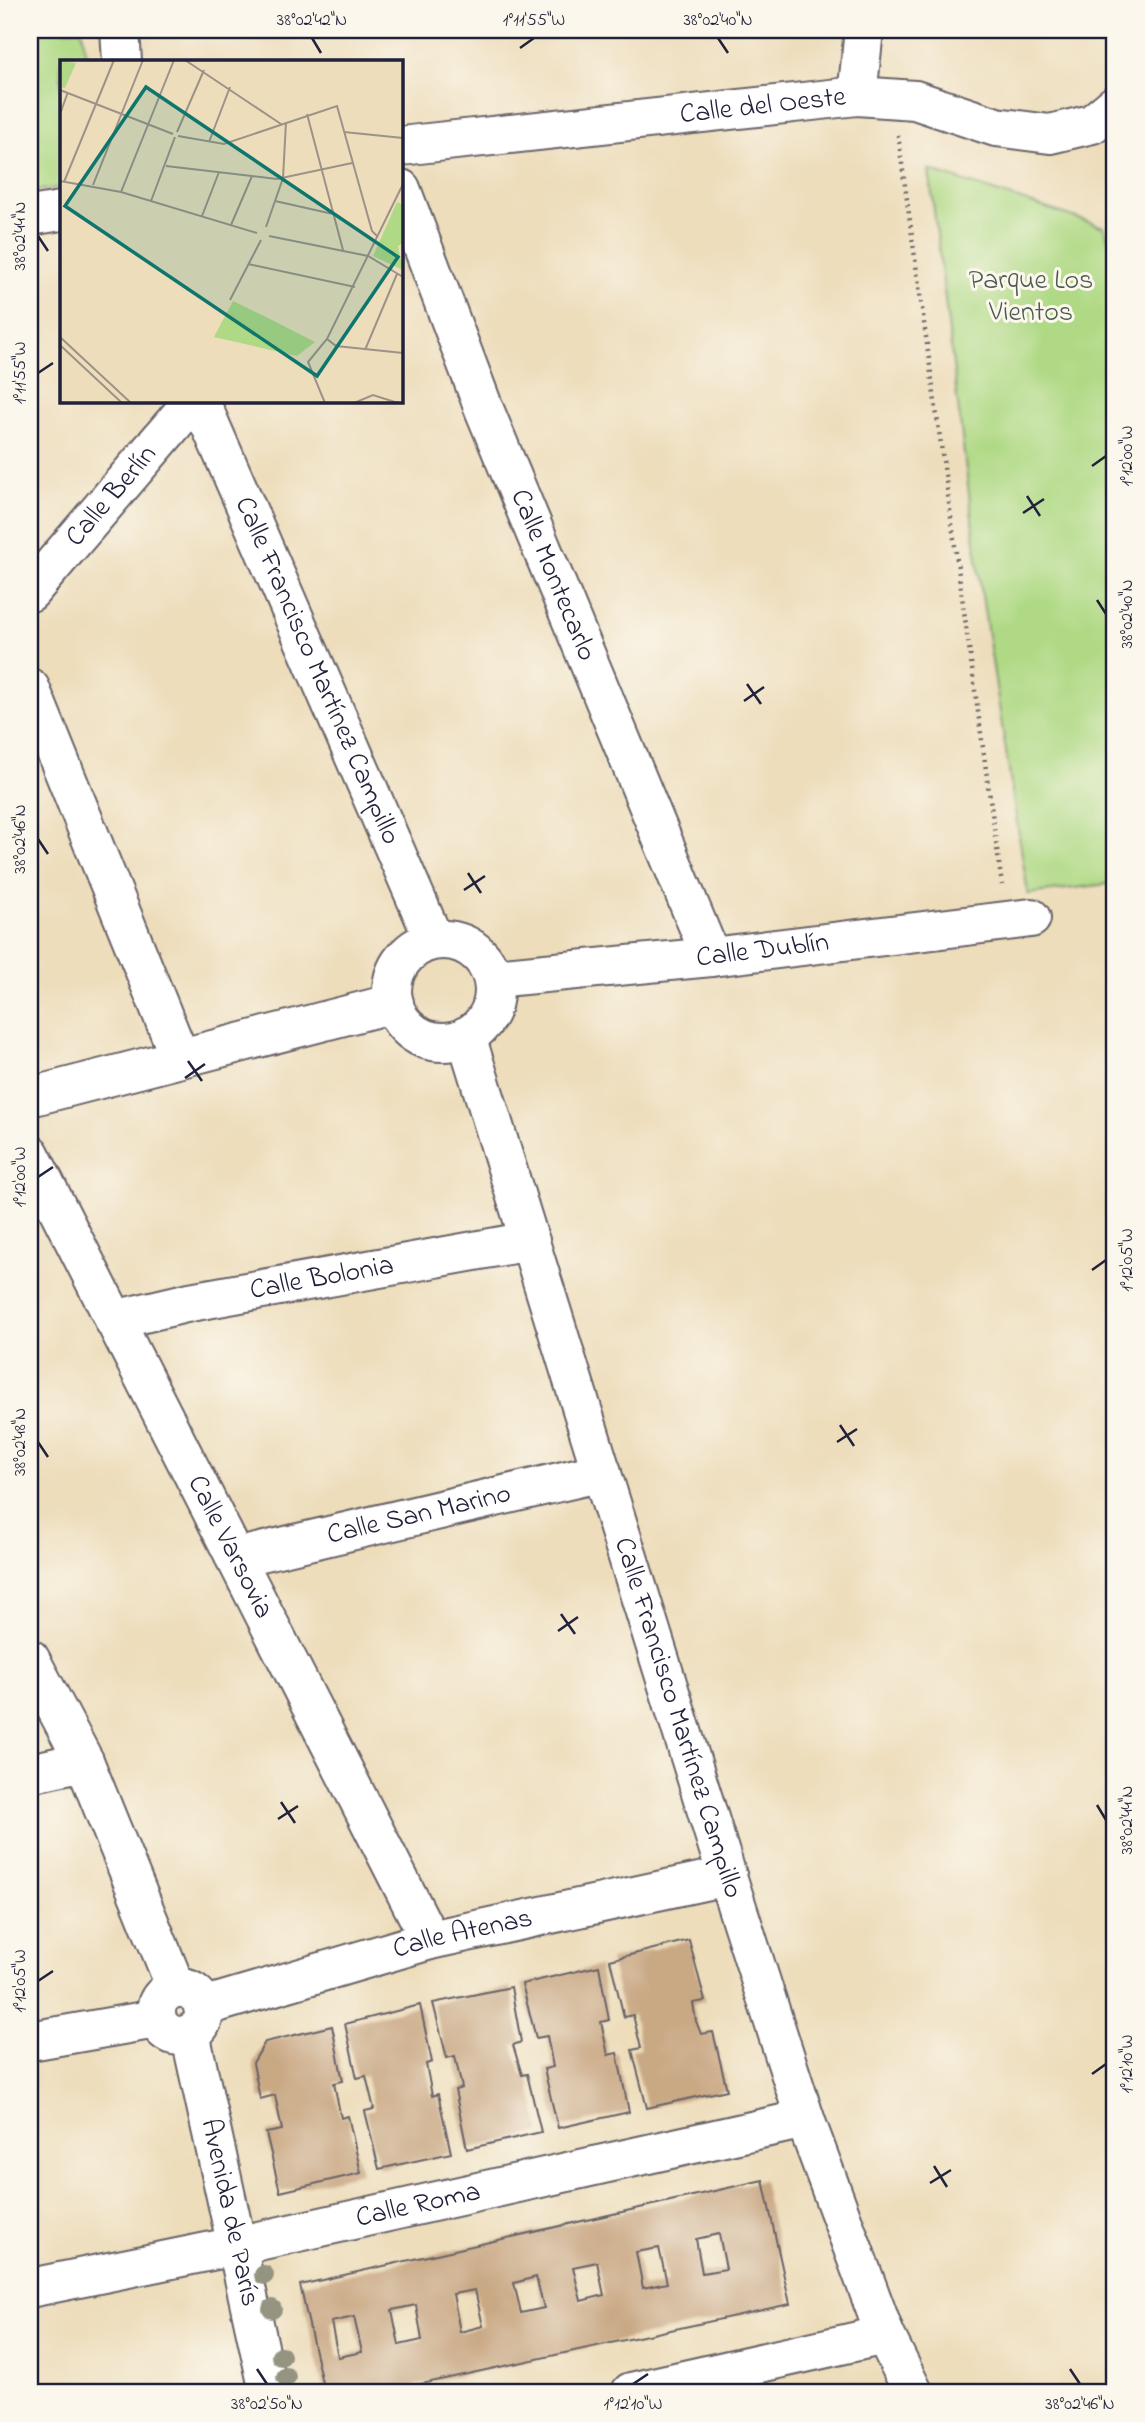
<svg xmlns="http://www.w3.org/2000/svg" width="1145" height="2422" viewBox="0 0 1145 2422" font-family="'Indie Flower',sans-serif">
<rect width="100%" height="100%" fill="#fbf7ec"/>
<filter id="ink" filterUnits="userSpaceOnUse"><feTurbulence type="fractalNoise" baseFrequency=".0143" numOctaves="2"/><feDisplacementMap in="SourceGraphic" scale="14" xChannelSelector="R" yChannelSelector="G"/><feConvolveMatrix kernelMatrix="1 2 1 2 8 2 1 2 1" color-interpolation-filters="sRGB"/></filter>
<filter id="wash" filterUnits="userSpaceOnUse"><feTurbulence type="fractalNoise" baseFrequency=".00686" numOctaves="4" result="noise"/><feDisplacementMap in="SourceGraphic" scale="28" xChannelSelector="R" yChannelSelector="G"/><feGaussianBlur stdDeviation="1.57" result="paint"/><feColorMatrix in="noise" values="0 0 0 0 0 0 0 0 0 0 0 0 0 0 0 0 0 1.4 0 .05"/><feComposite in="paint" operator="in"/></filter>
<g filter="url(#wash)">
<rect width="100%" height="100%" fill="#edddbb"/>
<g fill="#afd984" stroke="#687e60" stroke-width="2">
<path d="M30 30H82L87 61H61V187L30 192Z"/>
<path d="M929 170 1104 227 1115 257V883L1028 894 980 583Z"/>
</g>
<g id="blocks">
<g fill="#c9a884" fill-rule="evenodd">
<path d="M689 1940 705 2001 693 2003 696 2021 701 2034 713 2032 727 2090 647 2108 632 2050 641 2048 633 2015 624 2017 610 1960Z"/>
<path d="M599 1966 609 2020 601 2022 608 2055 617 2053 629 2112 558 2128 544 2069 553 2067 547 2036 536 2038 522 1984Z"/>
<path d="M511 1987 521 2042 513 2045 522 2075 527 2074 541 2132 467 2149 455 2090 462 2088 455 2056 447 2058 433 2003Z"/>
<path d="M420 2005 432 2062 426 2064 432 2096 438 2094 451 2153 379 2169 365 2111 374 2109 366 2076 357 2078 345 2024Z"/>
<path d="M332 2026 343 2081 334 2083 341 2118 348 2116 361 2173 280 2192 266 2133 282 2130 275 2095 260 2099 253 2063 265 2042Z"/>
<path d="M763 2180 790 2304 385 2392H324L300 2285ZM719 2234 726 2269 702 2273 696 2239ZM659 2248 667 2283 643 2288 636 2252ZM597 2262 604 2295 581 2301 573 2267ZM536 2277 544 2308 521 2313 514 2283ZM475 2290 483 2326 460 2332 453 2294ZM416 2305 422 2340 399 2345 392 2310ZM354 2317 362 2352 338 2357 331 2322Z"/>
</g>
</g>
</g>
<g filter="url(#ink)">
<use href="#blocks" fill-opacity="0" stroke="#696368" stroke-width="2"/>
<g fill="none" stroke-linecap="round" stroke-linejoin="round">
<g stroke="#696368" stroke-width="42">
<g id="minor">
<path d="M120 30 122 61"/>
<path d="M857 96 864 30"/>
<path id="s1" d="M401 146 857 96 915 100 996 127 1050 134 1092 124 1115 105"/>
<path id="s2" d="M401 189 484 409 711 957"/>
<path d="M30 216 61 211"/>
<path id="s3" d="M200 401 434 940"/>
<path id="s4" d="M30 592 193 401"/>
<path d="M30 688 180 1058"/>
<circle cx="443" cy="991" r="51"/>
<path id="s5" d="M493 978 711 957 1031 918"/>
<path id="s6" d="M466 1036 727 1876 805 2119 885 2335 913 2392"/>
<path d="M30 1097 394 1003"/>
<path id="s7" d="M30 1154 430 1940"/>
<path id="s8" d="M114 1320 190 1302 530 1241"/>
<path id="s9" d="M235 1558 602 1472"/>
<path d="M30 1659 84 1761 176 1988"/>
<path d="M30 1773 84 1761"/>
<circle cx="180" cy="2012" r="24"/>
<path id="s10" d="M203 2007 430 1940 727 1876"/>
<path id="s11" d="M190 2033 269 2392"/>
<path d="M30 2041 156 2019"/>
<path id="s12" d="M30 2288 236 2246 805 2119"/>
<path d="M631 2392 885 2335"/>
</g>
</g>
<path stroke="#696368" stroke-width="4.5" stroke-dasharray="2 5" stroke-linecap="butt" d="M898 135 1002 885"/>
<use href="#minor" stroke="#fff" stroke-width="38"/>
</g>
<g fill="#949481">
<circle cx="264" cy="2275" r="10"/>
<circle cx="272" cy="2309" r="10"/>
<circle cx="281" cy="2356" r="10"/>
<circle cx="286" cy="2377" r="10"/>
</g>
</g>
<path fill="none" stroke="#22223b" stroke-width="2.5" d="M312 38 321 53M718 38 728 53M520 48 534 38M38 236 48 251M38 373 53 363M1092 466 1106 456M1027 496 1040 516M1023 513 1044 499M1097 600 1106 614M747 684 761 704M744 701 764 687M38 839 48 854M468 873 481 893M464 890 485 876M188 1061 202 1081M185 1078 205 1064M38 1177 53 1167M1092 1270 1106 1260M840 1425 854 1446M38 1442 48 1457M837 1442 857 1429M561 1614 575 1634M558 1631 578 1617M281 1802 295 1823M1097 1805 1106 1820M278 1819 298 1806M38 1981 53 1971M1092 2074 1106 2064M934 2166 947 2187M930 2183 951 2170M257 2369 267 2384M1070 2369 1080 2384M633 2384 648 2374"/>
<g text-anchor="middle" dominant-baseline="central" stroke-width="6" stroke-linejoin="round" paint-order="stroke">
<g font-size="28" fill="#22223b" stroke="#fbf7ec">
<text stroke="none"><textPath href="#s1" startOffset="364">Calle del Oeste</textPath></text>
<text stroke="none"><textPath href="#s4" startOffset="126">Calle Berlín</textPath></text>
<text stroke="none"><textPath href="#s2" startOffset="415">Calle Montecarlo</textPath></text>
<text stroke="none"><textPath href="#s3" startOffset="294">Calle Francisco Martínez Campillo</textPath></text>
<text stroke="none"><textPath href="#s5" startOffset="271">Calle Dublín</textPath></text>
<text stroke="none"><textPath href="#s8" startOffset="212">Calle Bolonia</textPath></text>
<text stroke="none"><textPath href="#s9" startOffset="189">Calle San Marino</textPath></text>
<text stroke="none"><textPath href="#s7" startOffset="441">Calle Varsovia</textPath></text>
<text stroke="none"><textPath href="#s6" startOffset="714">Calle Francisco Martínez Campillo</textPath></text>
<text stroke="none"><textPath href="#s10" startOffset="270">Calle Atenas</textPath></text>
<text stroke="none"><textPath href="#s12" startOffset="397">Calle Roma</textPath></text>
<text stroke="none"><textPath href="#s11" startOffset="184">Avenida de París</textPath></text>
</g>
<g font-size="28" fill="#4c5951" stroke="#fbf7ec">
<text x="1031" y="281">Parque Los<tspan x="1031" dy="32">Vientos</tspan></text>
</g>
</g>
<g transform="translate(60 60)">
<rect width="343" height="343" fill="#edddbb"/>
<path d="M0 1 16 3 5 28 0 27ZM337 142 343 145V183L338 186 343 210 313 196ZM173 241 208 258 255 282 237 296 154 277Z" fill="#afd984"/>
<path fill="none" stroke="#9c9288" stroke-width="2" d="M125 0 221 64M0 30 113 74M0 54 8 32M247 54 283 190M117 72 144 10M284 72 343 78M118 76 164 84 277 46 312 171 317 176M149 82 170 27M106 106 217 119 292 103M0 121 61 132 197 173M4 122 54 0M33 125 83 0M61 132 114 0M91 141 115 77M215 141 273 154M142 156 159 112M171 165 192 116M206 167 223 118 226 62M209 176 308 196 343 217M188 204 295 227M170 240 201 180M0 277 71 343M267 279 276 286 343 293M0 285 62 343M305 290 337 214M265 343 248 302 267 279 343 124M294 343 313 335 338 343"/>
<path fill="#0f766e" fill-opacity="0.15" stroke="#0f766e" stroke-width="3.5" d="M86 27 338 197 257 316 5 146Z"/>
<rect width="343" height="343" fill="none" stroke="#22223b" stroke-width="3.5"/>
</g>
<rect width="1145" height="2422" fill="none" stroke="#fbf7ec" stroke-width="77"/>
<rect x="38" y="38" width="1068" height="2346" fill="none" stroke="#22223b" stroke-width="2.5"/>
<g font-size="18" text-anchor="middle" fill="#22223b">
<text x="312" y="25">38°02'42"N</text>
<text x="534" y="25">1°11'55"W</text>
<text x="718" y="25">38°02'40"N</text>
<text transform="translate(19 236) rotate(-90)" y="6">38°02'44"N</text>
<text transform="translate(19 373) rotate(-90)" y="6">1°11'55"W</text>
<text transform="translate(1126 456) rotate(-90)" y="6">1°12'00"W</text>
<text transform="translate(1126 614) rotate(-90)" y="6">38°02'40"N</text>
<text transform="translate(19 839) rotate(-90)" y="6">38°02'46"N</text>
<text transform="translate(19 1177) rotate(-90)" y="6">1°12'00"W</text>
<text transform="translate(1126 1260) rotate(-90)" y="6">1°12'05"W</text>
<text transform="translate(19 1442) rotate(-90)" y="6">38°02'48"N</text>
<text transform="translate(1126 1820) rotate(-90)" y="6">38°02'44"N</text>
<text transform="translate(19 1981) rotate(-90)" y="6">1°12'05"W</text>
<text transform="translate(1126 2064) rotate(-90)" y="6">1°12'10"W</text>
<text x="267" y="2409">38°02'50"N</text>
<text x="633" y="2409">1°12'10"W</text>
<text x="1080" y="2409">38°02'46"N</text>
</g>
</svg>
